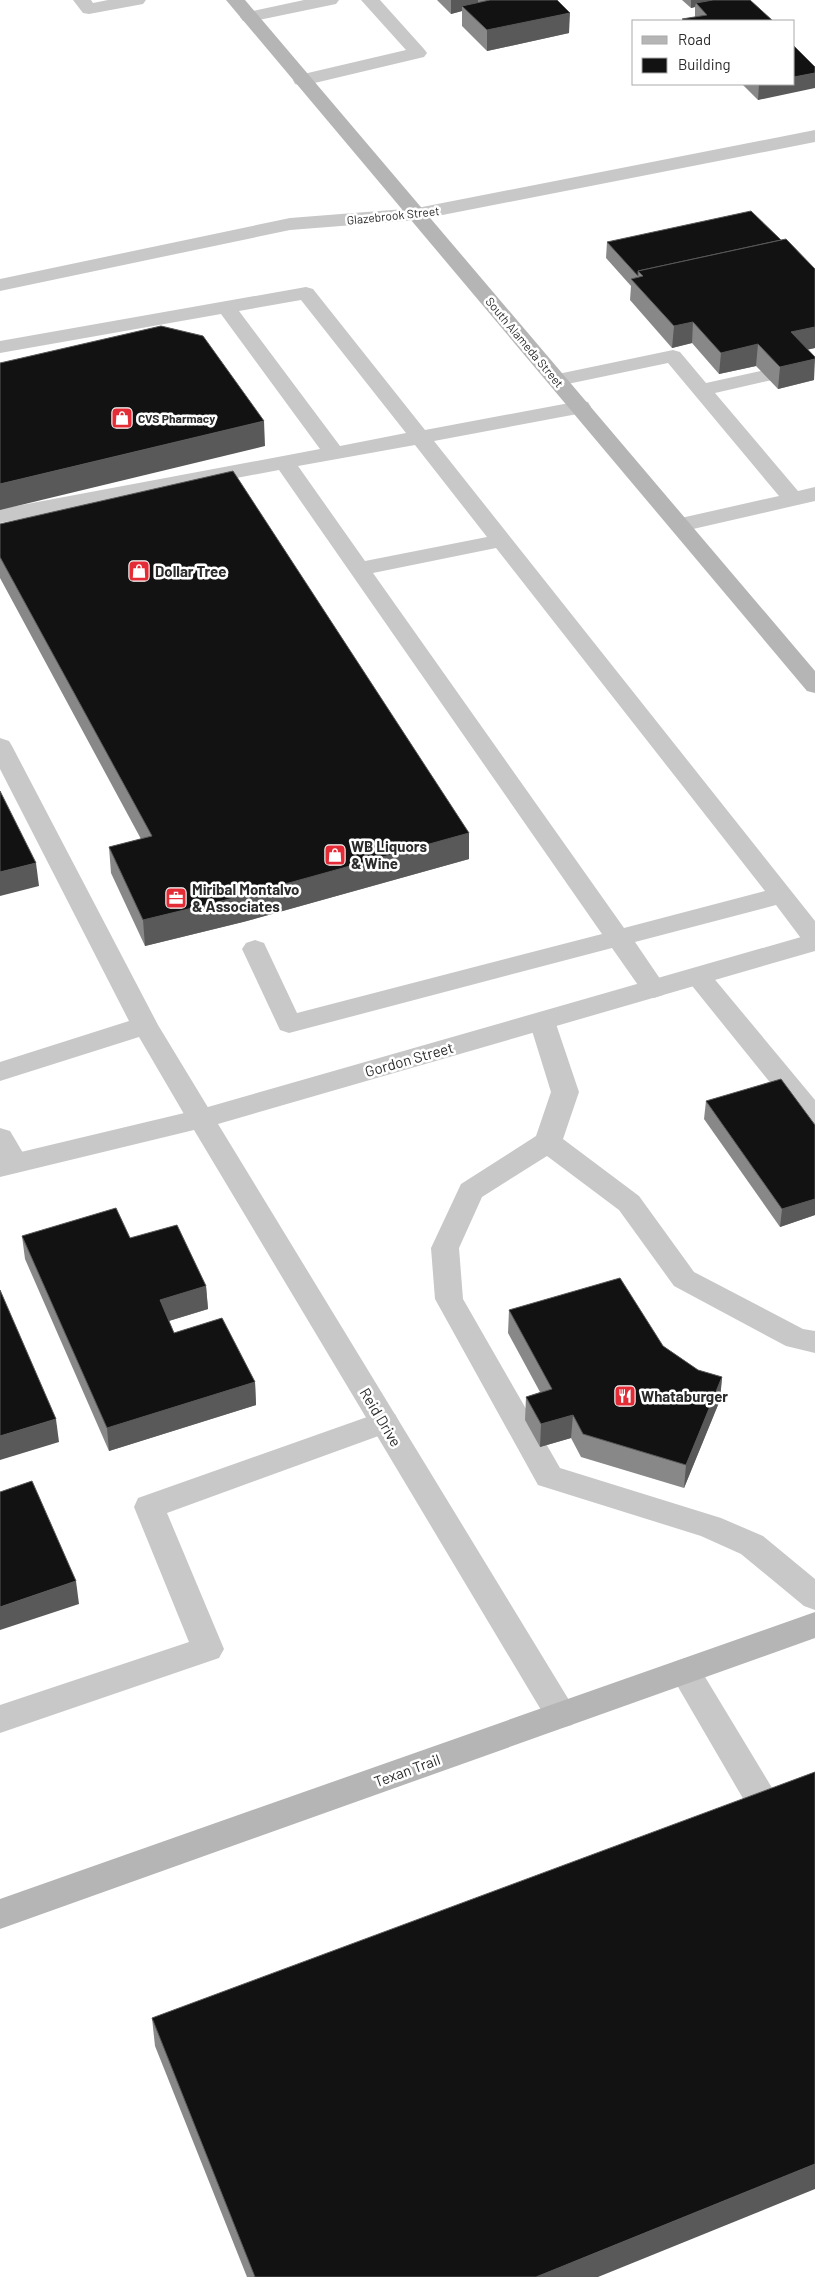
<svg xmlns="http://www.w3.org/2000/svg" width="815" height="2277" viewBox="0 0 815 2277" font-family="Barlow,sans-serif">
<rect width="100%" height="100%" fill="#fff"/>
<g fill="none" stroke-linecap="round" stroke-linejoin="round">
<g fill="#c8c8c8" fill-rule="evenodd">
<path d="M73 0H91L93 3 108 0H146L143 4 89 14 83 13Z"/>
<path d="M304 0H339L336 4 249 22 243 21 240 17 243 13Z"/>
<path d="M361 0H380L424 49 427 53 424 57 302 86 295 84 293 80 295 76 406 50Z"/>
<path d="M306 287 313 289 425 430 580 401 588 402 591 407 588 412 434 441 815 921V948L806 945 776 905 635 942 667 989 663 995 654 998 645 995 612 948 289 1033 280 1030 242 949 246 943 255 940 264 943 297 1013 602 934 279 470 0 523V509L320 449 221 314 0 353V341ZM301 300 406 433 340 446 239 311ZM415 445 487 537 365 561 298 466ZM496 548 765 891 624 928 373 573Z"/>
<path d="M673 350 680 352 706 383 765 370 772 372 776 376 772 380 715 393 798 491 815 487V501L680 532 672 530 669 525 672 520 779 496 668 363 558 386 551 384 547 380 551 376 558 374Z"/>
<path d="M0 738 9 741 12 746 158 1025 215 1119 211 1126 201 1129 191 1126 139 1037 0 1081V1062L129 1021 0 769Z"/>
<path d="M698 967 707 970 815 1100V1129L805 1126 689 982 685 976 689 970Z"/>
<path d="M542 1012 551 1015 555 1021 579 1092 563 1139 639 1196 694 1272 803 1329 815 1331V1353L786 1346 674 1286 619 1210 547 1156 482 1197 459 1248 463 1299 560 1468 721 1518 763 1536 815 1579V1610L804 1606 741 1554 701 1536 538 1485 435 1299 431 1248 461 1184 536 1136 551 1092 529 1021 533 1015Z"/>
<path d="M0 1128 10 1131 29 1163 25 1170 15 1173 5 1170 0 1161Z"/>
<path d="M384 1411 395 1414 399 1422 395 1430 167 1513 224 1649 219 1658 0 1733V1705L189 1642 134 1507 138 1498Z"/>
<path d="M685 1658 696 1662 783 1806 788 1816 783 1826 771 1830 759 1826 674 1680 669 1671 674 1662Z"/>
</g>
<g fill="#c8c8c8" fill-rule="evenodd">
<path d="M815 130V142L417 220 290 230 0 291V279L290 218 417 208Z"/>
<path d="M815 933V951L218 1124 572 1705 577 1715 572 1725 561 1728 550 1725 194 1130 0 1177V1157L201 1109Z"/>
</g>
<g fill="#b5b5b5" fill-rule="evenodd">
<path d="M226 0H245L815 671V693L807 691Z"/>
<path d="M815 1612V1638L0 1929V1899Z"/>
</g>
</g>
<g fill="#888">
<path d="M437 0H557L569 33 487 51 462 26V11L451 14Z"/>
<path d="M682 0H750L773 21H682V19L695 17V7L691 8Z"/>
<path d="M742 84H794L758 100Z"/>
<path d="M781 240 815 269V348L808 349 814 380 778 389 756 366 719 374 692 343 672 348 630 300 631 286 606 258 607 242Z"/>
<path d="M0 524 469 833V859L243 922 145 946 111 873 109 847 141 839 0 578Z"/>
<path d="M706 1101 815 1125V1215L780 1227 704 1119Z"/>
<path d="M22 1236 130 1238 206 1286 208 1309 169 1321 174 1333 255 1382 256 1405 109 1451 25 1259Z"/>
<path d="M509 1310 663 1346 698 1370 722 1377 720 1400 684 1488 581 1457 571 1438 540 1447 525 1420 526 1397 540 1392 508 1333Z"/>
<path d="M152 2018 598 2277H247L155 2046Z"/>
</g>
<g fill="#595959">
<path d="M451 0H478V8L462 6V11L451 14Z"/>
<path d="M691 0H730L696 3 695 7 691 8Z"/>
<path d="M570 13 569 33 487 51V30Z"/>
<path d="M815 73V88L758 100 759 84H794V77Z"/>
<path d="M693 322 692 343 672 348 674 326Z"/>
<path d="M815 327V348L789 354 791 332Z"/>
<path d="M758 344 756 366 719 374 721 353Z"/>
<path d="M815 359 814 380 778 389 780 367Z"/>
<path d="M264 421 265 446 0 510V484Z"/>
<path d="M469 833V859L243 922 145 946 143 920Z"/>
<path d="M36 863 39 886 0 896V872Z"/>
<path d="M815 1199V1215L780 1227 782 1209Z"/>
<path d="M206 1286 208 1309 162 1323 160 1300Z"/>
<path d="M722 1377 720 1400 684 1488 686 1465Z"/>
<path d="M255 1382 256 1405 109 1451 107 1428Z"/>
<path d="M573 1415 571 1438 540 1447 541 1424Z"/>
<path d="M56 1419 59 1442 0 1460V1436Z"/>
<path d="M76 1581 79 1604 0 1630V1607Z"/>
<path d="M815 2164V2189L598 2277H536Z"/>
</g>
<g fill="#121212" stroke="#595959">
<path d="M490 0H557L570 13 487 30 462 6Z"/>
<path d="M713 0H750L773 21H684L682 19 707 15 696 3Z"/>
<path d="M794 46 815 67V73L794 77Z"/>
<path d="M751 211 781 240 638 271V276L607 242Z"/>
<path d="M786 239 815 269V327L791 332 815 357V359L780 367 758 344 721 353 693 322 674 326 631 279 643 276 638 271Z"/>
<path d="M161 326 203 336 264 421 0 484V363Z"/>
<path d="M233 471 469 833 242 896 143 920 109 847 152 836 0 557V524Z"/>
<path d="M0 791 36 863 0 872Z"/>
<path d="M781 1079 815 1125V1199L782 1209 706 1101Z"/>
<path d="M116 1208 130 1238 177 1225 206 1286 160 1300 174 1333 222 1318 255 1382 107 1428 22 1236Z"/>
<path d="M620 1278 663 1346 698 1370 722 1377 686 1465 583 1434 573 1415 541 1424 526 1397 552 1389 509 1310Z"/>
<path d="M0 1290 56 1419 0 1436Z"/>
<path d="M32 1481 76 1581 0 1607V1492Z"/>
<path d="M815 1772V2164L536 2277H255L152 2018Z"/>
</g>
<defs>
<g id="shop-square" transform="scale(1.125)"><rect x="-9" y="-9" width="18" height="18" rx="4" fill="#e42c37" stroke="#fff"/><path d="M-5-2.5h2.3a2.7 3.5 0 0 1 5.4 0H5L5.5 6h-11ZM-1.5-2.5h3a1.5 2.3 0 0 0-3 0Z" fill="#fff"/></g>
<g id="office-square" transform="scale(1.125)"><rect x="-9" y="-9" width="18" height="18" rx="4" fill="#e42c37" stroke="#fff"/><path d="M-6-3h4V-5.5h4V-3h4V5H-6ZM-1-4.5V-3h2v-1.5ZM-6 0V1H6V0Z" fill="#fff"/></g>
<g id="restaurant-square" transform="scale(1.125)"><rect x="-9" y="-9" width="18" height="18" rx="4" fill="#e42c37" stroke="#fff"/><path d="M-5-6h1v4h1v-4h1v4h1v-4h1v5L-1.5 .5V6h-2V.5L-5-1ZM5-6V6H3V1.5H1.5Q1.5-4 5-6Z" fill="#fff"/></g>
</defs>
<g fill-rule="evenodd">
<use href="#shop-square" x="122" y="418"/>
<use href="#shop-square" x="139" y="571"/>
<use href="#shop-square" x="335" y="855"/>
<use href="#office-square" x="176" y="898"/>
<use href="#restaurant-square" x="625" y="1396"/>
</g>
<g text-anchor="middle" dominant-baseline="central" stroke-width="5" stroke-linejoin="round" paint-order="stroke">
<g font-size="12" fill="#2b2b2b" stroke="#fff">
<text transform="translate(393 215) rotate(-6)">Glazebrook Street</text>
<text transform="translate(525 342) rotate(50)">South Alameda Street</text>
</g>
<g font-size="12" font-weight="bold" fill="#2b2b2b" stroke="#fff" text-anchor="start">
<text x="138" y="418">CVS Pharmacy</text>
</g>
<g font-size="15" font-weight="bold" fill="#2b2b2b" stroke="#fff" text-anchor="start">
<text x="155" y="571">Dollar Tree</text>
<text x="351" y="846">WB Liquors<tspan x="351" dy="17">&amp; Wine</tspan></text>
<text x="192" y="889">Miribal Montalvo<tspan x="192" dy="17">&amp; Associates</tspan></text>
<text x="641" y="1396">Whataburger</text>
</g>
<g font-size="15" fill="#2b2b2b" stroke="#fff">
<text transform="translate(409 1059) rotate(-16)">Gordon Street</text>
<text transform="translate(381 1417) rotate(59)">Reid Drive</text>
<text transform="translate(407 1770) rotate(-20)">Texan Trail</text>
</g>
</g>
<rect x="632" y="20" width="162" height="65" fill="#ffffff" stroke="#aaaaaa"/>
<rect x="642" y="36" width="25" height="8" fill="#b5b5b5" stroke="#aaaaaa"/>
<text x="678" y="45" font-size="15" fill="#2b2b2b">Road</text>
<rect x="642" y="58" width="25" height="15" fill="#121212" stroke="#aaaaaa"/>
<text x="678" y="70" font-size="15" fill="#2b2b2b">Building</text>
</svg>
